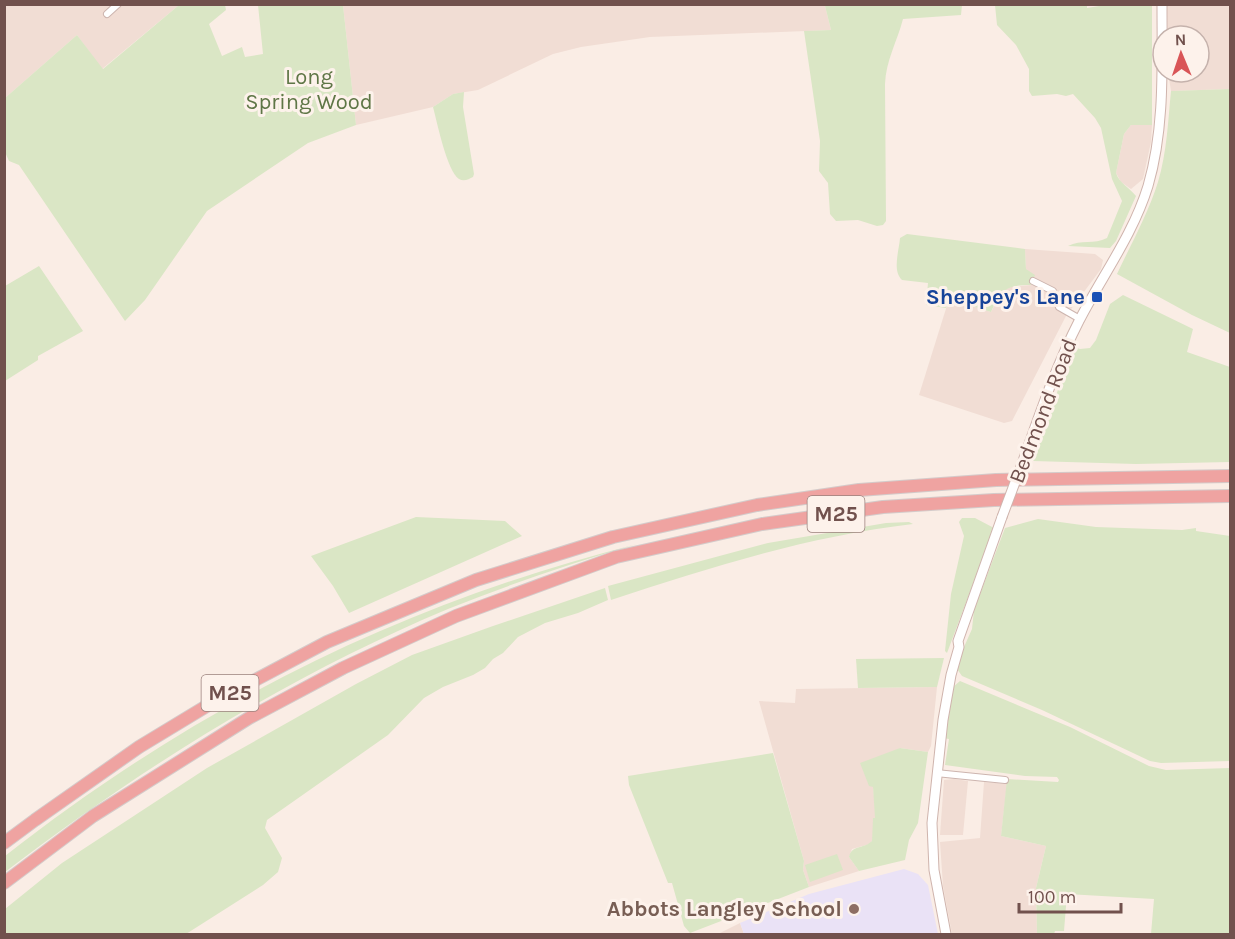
<svg xmlns="http://www.w3.org/2000/svg" width="1235" height="939" viewBox="0 0 1235 939" font-family="Karla,sans-serif">
<rect width="100%" height="100%" fill="#faede5"/>
<g fill="#f1ddd4">
<path d="M704 4 825 6 831 30 650 37 581 47 553 54 478 90 453 94 433 107 356 125 343 5Z"/>
<path d="M5 5H179L102 69 77 35 5 98Z"/>
<path d="M1167 5H1230V89L1171 91 1168 72H1199V36H1168Z"/>
<path d="M1131 125H1152L1151 142 1143 179 1131 189 1121 182 1116 173 1124 134Z"/>
<path d="M1025 249 1095 254 1103 260 1101 269 1066 316 1012 421 1004 423 919 395 949 299 991 312 1002 291 1011 287 1031 285 1026 269Z"/>
<path d="M937 687 931 746 928 752 900 748 873 786 876 818 874 838 870 844 852 849 849 857 859 871 809 887 803 870 804 861 759 701 795 703 796 689Z"/>
<path d="M954 779 968 781 963 835H940L944 780Z"/>
<path d="M984 782 1007 784 1001 836 1046 846 1036 888 1037 934H952L943 886 940 842 980 838Z"/>
<path d="M740 923 744 934H718Z"/>
</g>
<path fill="#eae2f6" d="M904 869 918 874 928 885 938 934H744L740 923 809 894Z"/>
<g fill="#dae6c5">
<path d="M179 5H225L226 10 209 24 222 56 242 47 245 57 263 54 258 5H343L356 125 308 143 207 211 145 300 125 321 19 165 9 161 5 152V98L77 35 103 69Z"/>
<path d="M781 5H962L961 15 903 19C897 42 886 60 885 84L886 221 883 225 877 226 858 220 836 221 830 214 828 183 819 171 820 141 804 31 831 30 825 6Z"/>
<path d="M995 5H1087V8L1105 5H1152V125H1131L1124 134 1116 173C1119 183 1130 188 1136 196L1116 241 1110 248 1068 246C1081 239 1094 245 1107 238L1122 201 1112 179 1101 128 1095 118 1073 94 1066 96 1057 94 1032 96 1029 91V69L1016 45 997 25Z"/>
<path d="M1230 89V333L1192 315 1117 274C1131 244 1148 214 1158 182 1167 152 1168 121 1171 91Z"/>
<path d="M464 92 463 107 474 174 473 177C469 179 464 182 459 179 447 171 437 122 433 107L453 94Z"/>
<path d="M907 234 1025 249 1026 269 1035 275 1031 285C1005 285 1001 290 991 312L949 299 946 308 926 305 928 283 902 280C892 271 899 251 900 238Z"/>
<path d="M39 266 83 331 38 356V360L5 381V286Z"/>
<path d="M1123 295 1193 329 1187 352 1230 367V462L1136 464 1033 461 1073 347 1080 349 1090 348 1096 340 1110 304Z"/>
<path d="M416 517 505 521 522 536 349 613 333 586 311 556Z"/>
<path d="M962 518H975L994 528 947 653 945 651 951 594 964 536 959 522Z"/>
<path d="M1038 519 1096 527 1182 530 1196 528V531L1230 536V761L1161 763 1150 761 1042 710 962 676 957 669 960 656 972 629 974 610 1005 528Z"/>
<path d="M909 522 913 524C810 536 710 567 611 600L608 586 768 543 886 523Z"/>
<path d="M637 544C573 563 510 584 448 609 290 675 141 768 5 872V856C196 706 401 604 637 544Z"/>
<path d="M605 588 608 600 578 613 545 623 518 637 503 653 493 659 485 668 473 675 443 687 424 698 388 735 267 820 265 828 282 858 278 872 263 885 186 934H5V909L62 863 207 768 356 684 412 655 493 626Z"/>
<path d="M944 658 937 687 858 688 856 659Z"/>
<path d="M960 681 1070 727 1149 766 1166 770 1230 768V934H1151L1154 899 1067 894 1064 931H1055L1054 934H1037L1036 888 1046 846 1001 836 1007 779 1058 782 1059 780 1057 777 1025 776 945 765 949 739 943 738 953 687Z"/>
<path d="M900 748 928 752 918 823 909 840 905 860 859 871 849 857C851 845 864 849 872 841L873 818H875L873 787 869 786 860 763Z"/>
<path d="M773 753 804 861 803 870 809 887 690 933 684 926 672 883H668L629 785 628 776Z"/>
<path d="M837 854 843 870 810 882 805 865Z"/>
</g>
<g fill="none" stroke-linecap="round" stroke-linejoin="round">
<g stroke="#cdb5af" stroke-width="8">
<g id="street">
<path d="M107 14 118 4"/>
<path d="M1033 281 1053 291 1059 307 1080 319"/>
<path d="M936 773 1005 780"/>
</g>
</g>
<g stroke="#cfb4ad" stroke-width="11">
<g id="secondary">
<path d="M1023 461C1040 413 1056 366 1079 321 1102 276 1133 235 1148 186 1165 128 1162 65 1162 4"/>
<path d="M946 934 934 870 932 823 943 720 951 675 959 647 958 641 1002 517"/>
</g>
</g>
<g stroke="#d4cbca" stroke-width="14">
<g id="highway">
<path d="M4 843 35 820 139 747 210 704 327 642 476 580 613 537 757 505 859 490 996 480 1230 476"/>
<path d="M4 883 93 816 249 718 343 668 456 616 616 557 762 524 883 507 994 500 1230 496"/>
</g>
</g>
<use href="#street" stroke="#fff" stroke-width="6"/>
<use href="#secondary" stroke="#fff" stroke-width="9"/>
<use href="#highway" stroke="#efa3a1" stroke-width="12"/>
<g stroke="#cfb4ad" stroke-width="11" stroke-linecap="butt">
<path id="secondary-bridge" d="M1002 517 1023 461"/>
</g>
<use href="#secondary-bridge" stroke="#fff" stroke-width="9"/>
</g>
<rect fill="#1a4fb4" stroke="#fdf2eb" stroke-width="2" x="1091" y="291" width="12" height="12" rx="3"/>
<circle fill="#8d6e63" stroke="#fdf2eb" stroke-width="2" cx="854" cy="909" r="6"/>
<g text-anchor="middle" dominant-baseline="central" stroke-width="6" stroke-linejoin="round" paint-order="stroke">
<g fill="#fdf2eb" stroke="#9b817c" stroke-width="1.5">
<rect x="807.5" y="496" width="57" height="36" rx="4.5"/>
<rect x="201.5" y="675" width="57" height="36" rx="4.5"/>
</g>
<g font-size="21" font-weight="bold" fill="#71514d">
<text x="836" y="514">M25</text>
<text x="230" y="693">M25</text>
</g>
<g font-size="22" fill="#5f7646" stroke="#fdf2eb">
<text x="309" y="77">Long<tspan x="309" dy="25">Spring Wood</tspan></text>
</g>
<g font-size="22" font-weight="bold" fill="#164399" stroke="#fdf2eb" text-anchor="end">
<text x="1085" y="297">Sheppey's Lane</text>
</g>
<g font-size="22" fill="#71514d" stroke="#fdf2eb">
<text transform="translate(1043 411) rotate(-69)">Bedmond Road</text>
</g>
<g font-size="22" font-weight="bold" fill="#785e54" stroke="#fdf2eb" text-anchor="end">
<text x="842" y="909">Abbots Langley School</text>
</g>
</g>
<rect width="1235" height="939" fill="none" stroke="#71514d" stroke-width="12"/>
<g transform="translate(1181 54) rotate(358)"><circle r="28" fill="#fdf2eb" stroke="#c5b2ac" stroke-width="1.5"/>
<path d="M0-4.5L10 22L0 15L-10 22Z" fill="#d95557"/>
<text y="-9" font-size="16" font-weight="bold" text-anchor="middle" fill="#71514d">N</text>
</g>
<path d="M1019 903v9h102v-9" fill="none" stroke="#71514d" stroke-width="3"/>
<text x="1028" y="903" font-size="18" fill="#71514d" stroke="#fdf2eb" stroke-width="4.5" paint-order="stroke">100 m</text>
</svg>
